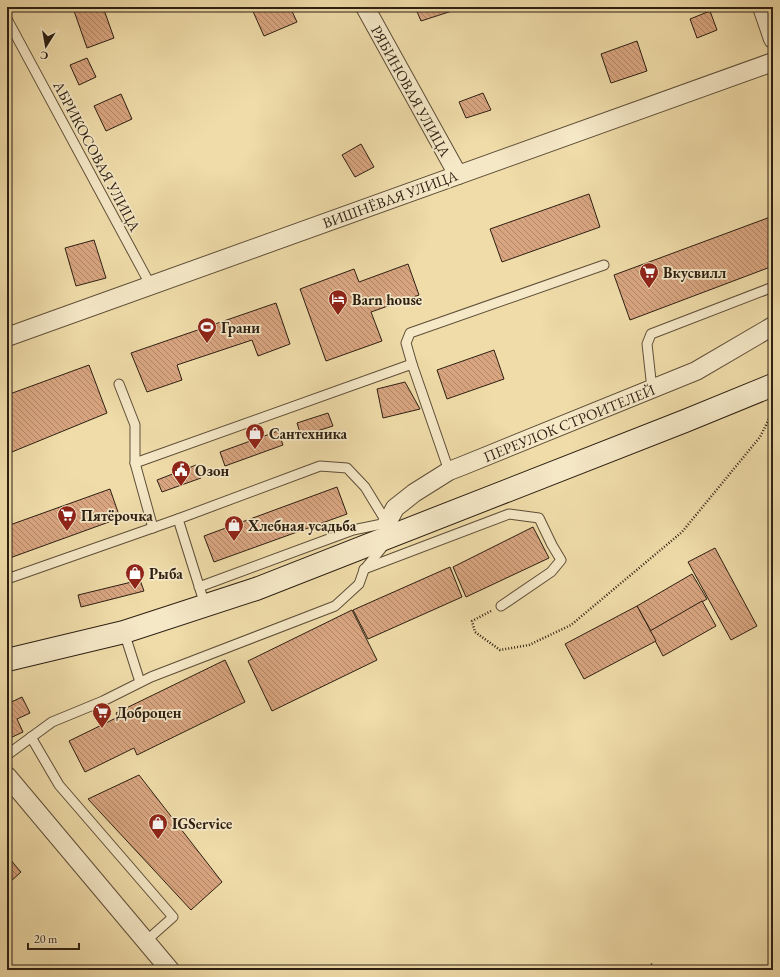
<svg xmlns="http://www.w3.org/2000/svg" width="780" height="977" viewBox="0 0 780 977" font-family="'EB Garamond',serif">
<defs>
<pattern id="building-back-hatch" width="6" height="6" patternUnits="userSpaceOnUse"><rect width="6" height="6" fill="#d8a580"/><path d="M-1 5l2 2M0 0l6 6M5-1l2 2" fill="none" stroke="#b08667"/></pattern>
</defs>
<rect width="100%" height="100%" fill="#efdca9"/>
<filter id="stains"><feTurbulence type="fractalNoise" baseFrequency=".005" numOctaves="4"/><feColorMatrix values="0 0 0 0 .2 0 0 0 0 .09 0 0 0 0 .02 0 0 0 .5 -.17"/></filter>
<radialGradient id="worn" r=".72"><stop offset=".6" stop-color="#630" stop-opacity="0"/><stop offset="1" stop-color="#630" stop-opacity=".3"/></radialGradient>
<g fill="url(#building-back-hatch)" stroke="#2d1f12">
<path d="M76 7H103L114 38 87 48 73 8Z"/>
<path d="M251 7H290L297 22 264 36Z"/>
<path d="M415 7H454L455 10 421 21Z"/>
<path d="M710 11 717 30 697 38 690 19Z"/>
<path d="M637 41 647 71 611 83 601 54Z"/>
<path d="M87 58 96 77 79 85 70 65Z"/>
<path d="M483 93 491 110 466 118 459 102Z"/>
<path d="M121 94 132 119 106 131 94 106Z"/>
<path d="M361 144 374 167 355 177 342 155Z"/>
<path d="M589 194 600 227 502 262 490 229Z"/>
<path d="M773 216V266L630 320 614 275Z"/>
<path d="M94 240 106 278 76 286 65 248Z"/>
<path d="M408 264 419 295 371 312 382 341 326 361 300 289 354 269 359 282Z"/>
<path d="M276 303 290 344 258 356 252 340 177 365 182 380 147 392 131 353Z"/>
<path d="M494 350 504 379 447 399 437 370Z"/>
<path d="M89 365 107 413 7 454V395Z"/>
<path d="M405 382 420 409 383 418 377 389Z"/>
<path d="M328 413 333 426 301 436 297 423Z"/>
<path d="M278 431 283 445 225 466 220 452Z"/>
<path d="M196 465 201 478 162 492 157 480Z"/>
<path d="M337 487 347 514 214 562 204 536Z"/>
<path d="M110 489 120 518 7 559V526Z"/>
<path d="M533 527 549 558 466 597 453 567Z"/>
<path d="M715 548 757 626 731 640 688 562Z"/>
<path d="M450 567 462 597 368 639 353 610Z"/>
<path d="M692 574 707 599 651 631 637 606Z"/>
<path d="M140 580 144 591 81 607 78 595Z"/>
<path d="M702 601 716 626 663 656 650 631Z"/>
<path d="M637 606 656 641 584 679 565 644Z"/>
<path d="M352 610 377 660 272 711 248 661Z"/>
<path d="M225 660 245 702 137 755 134 748 85 772 69 741 118 717 116 713Z"/>
<path d="M22 697 30 713 17 719 23 732 8 739 7 736V704Z"/>
<path d="M139 775 222 882 191 910 88 799Z"/>
<path d="M9 858 21 872 10 882 7 879V860Z"/>
</g>
<g fill="none" stroke-linecap="round" stroke-linejoin="round">
<g stroke="#5e4e38" stroke-width="11">
<g id="service">
<path d="M7 19 151 286"/>
<path d="M412 364 406 343 410 333 604 265"/>
<path d="M119 384 135 425V463L153 528"/>
<path d="M652 389 647 344 651 334 773 287"/>
<path d="M135 463 412 364 449 471"/>
<path d="M364 569 509 514 539 518 552 545 561 560 551 572 501 606"/>
<path d="M7 579 178 519"/>
<path d="M199 587 353 530 387 523 365 487 347 468 320 466 178 519 205 605"/>
<path d="M124 632 140 682"/>
<path d="M31 737 59 785 173 917 146 941"/>
<path d="M7 755 52 722 103 701 151 677 335 606 359 584 364 570 385 544"/>
</g>
</g>
<g stroke="#5e4e38" stroke-width="20">
<g id="minor">
<path d="M365 7 458 175"/>
<path d="M762 7 773 39"/>
<path d="M7 337 773 62"/>
<path d="M392 536 387 523 395 508 414 493 449 471 462 466 696 371 773 326"/>
<path d="M7 776 170 970"/>
</g>
</g>
<g stroke="#2d1f12" stroke-width="24">
<path id="secondary" d="M7 660 124 632 256 589 685 421 773 385"/>
</g>
<g stroke="#2d1f12" stroke-width="2.5" stroke-dasharray="1 2" stroke-linecap="butt">
<path d="M491 611 472 621 475 632 500 650 529 645 571 625 682 532 760 437 773 411"/>
<path d="M651 964 657 970"/>
</g>
<use href="#service" stroke="#f5e8c7" stroke-width="9"/>
<use href="#minor" stroke="#f5e8c7" stroke-width="18"/>
<use href="#secondary" stroke="#f5e8c7" stroke-width="22"/>
</g>
<defs>
<g id="supermarket-pin" transform="scale(1)"><path d="M0 17L-7.5 6A9.5 9.5 0 1 1 7.5 6Z" fill="#8f2418" stroke="#f5e8c7"/><path d="M-6-5.5h2.5l.6 2H6L4.5 2H-2.5L-4.4-4H-6ZM-1.5 3.2a1.3 1.3 0 1 0 .1 0ZM3 3.2a1.3 1.3 0 1 0 .1 0Z" fill="#fff"/></g>
<g id="hotel-pin" transform="scale(1)"><path d="M0 17L-7.5 6A9.5 9.5 0 1 1 7.5 6Z" fill="#8f2418" stroke="#f5e8c7"/><path d="M-6-4.5h1.5V1H6V5H4.5V3h-9V5H-6ZM-4 0a1.8 1.8 0 1 1 3.6 0ZM.5 0V-2.5h3Q6-2.5 6 0Z" fill="#fff"/></g>
<g id="stadium-pin" transform="scale(1)"><path d="M0 17L-7.5 6A9.5 9.5 0 1 1 7.5 6Z" fill="#8f2418" stroke="#f5e8c7"/><path d="M0-5a6.5 5 0 1 0 0 10a6.5 5 0 1 0 0-10ZM-3.5-1.8h7v3.6h-7Z" fill="#fff"/></g>
<g id="shop-pin" transform="scale(1)"><path d="M0 17L-7.5 6A9.5 9.5 0 1 1 7.5 6Z" fill="#8f2418" stroke="#f5e8c7"/><path d="M-5-2.5h2.3a2.7 3.5 0 0 1 5.4 0H5L5.5 6h-11ZM-1.5-2.5h3a1.5 2.3 0 0 0-3 0Z" fill="#fff"/></g>
<g id="civic-pin" transform="scale(1)"><path d="M0 17L-7.5 6A9.5 9.5 0 1 1 7.5 6Z" fill="#8f2418" stroke="#f5e8c7"/><path d="M-.6-6.5H3V-4.5H.6V-3L4-1V1h2V6H-6V1h2V-1L-.6-3ZM-1.2 2.5V6h2.4V2.5Z" fill="#fff"/></g>
</defs>
<g fill-rule="evenodd">
<use href="#supermarket-pin" x="649" y="272"/>
<use href="#hotel-pin" x="338" y="299"/>
<use href="#stadium-pin" x="207" y="327"/>
<use href="#shop-pin" x="255" y="433"/>
<use href="#civic-pin" x="181" y="470"/>
<use href="#supermarket-pin" x="67" y="515"/>
<use href="#shop-pin" x="234" y="525"/>
<use href="#shop-pin" x="135" y="573"/>
<use href="#supermarket-pin" x="102" y="712"/>
<use href="#shop-pin" x="158" y="823"/>
</g>
<g text-anchor="middle" dominant-baseline="central" stroke-width="3.5" stroke-linejoin="round" paint-order="stroke">
<g font-size="15" fill="#2d1f12" stroke="#f5e8c7">
<text transform="translate(411 91) rotate(61)">РЯБИНОВАЯ УЛИЦА</text>
<text transform="translate(97 156) rotate(62)">АБРИКОСОВАЯ УЛИЦА</text>
<text transform="translate(390 199) rotate(-20)">ВИШНЁВАЯ УЛИЦА</text>
<text transform="translate(569 423) rotate(-22)">ПЕРЕУЛОК СТРОИТЕЛЕЙ</text>
</g>
<g font-size="15" font-weight="bold" fill="#2d1f12" stroke="#f5e8c7" text-anchor="start">
<text x="663" y="272">Вкусвилл</text>
<text x="352" y="299">Barn house</text>
<text x="221" y="327">Грани</text>
<text x="269" y="433">Сантехника</text>
<text x="195" y="470">Озон</text>
<text x="81" y="515">Пятёрочка</text>
<text x="248" y="525">Хлебная усадьба</text>
<text x="149" y="573">Рыба</text>
<text x="116" y="712">Доброцен</text>
<text x="172" y="823">IGService</text>
</g>
</g>
<rect width="780" height="977" fill="none" stroke="#efdca9" stroke-width="24"/>
<rect x="8" y="8" width="764" height="961" fill="none" stroke="#2d1f12" stroke-width="2"/>
<rect x="12" y="12" width="756" height="953" fill="none" stroke="#2d1f12"/>
<g transform="translate(46 46) rotate(191)" stroke="#f5e8c7" stroke-width="3" paint-order="stroke">
<path d="M0-3L7 15L0 10L-7 15Z" fill="#2d1f12"/>
<text y="-6" font-size="11" font-weight="bold" text-anchor="middle" fill="#2d1f12">С</text>
</g>
<path d="M28 943v6h51v-6" fill="none" stroke="#2d1f12" stroke-width="2"/>
<text x="34" y="943" font-size="12" fill="#2d1f12" stroke="#f5e8c7" stroke-width="3" paint-order="stroke">20 m</text>
<rect width="100%" height="100%" filter="url(#stains)"/>
<rect width="100%" height="100%" fill="url(#worn)"/>
</svg>
